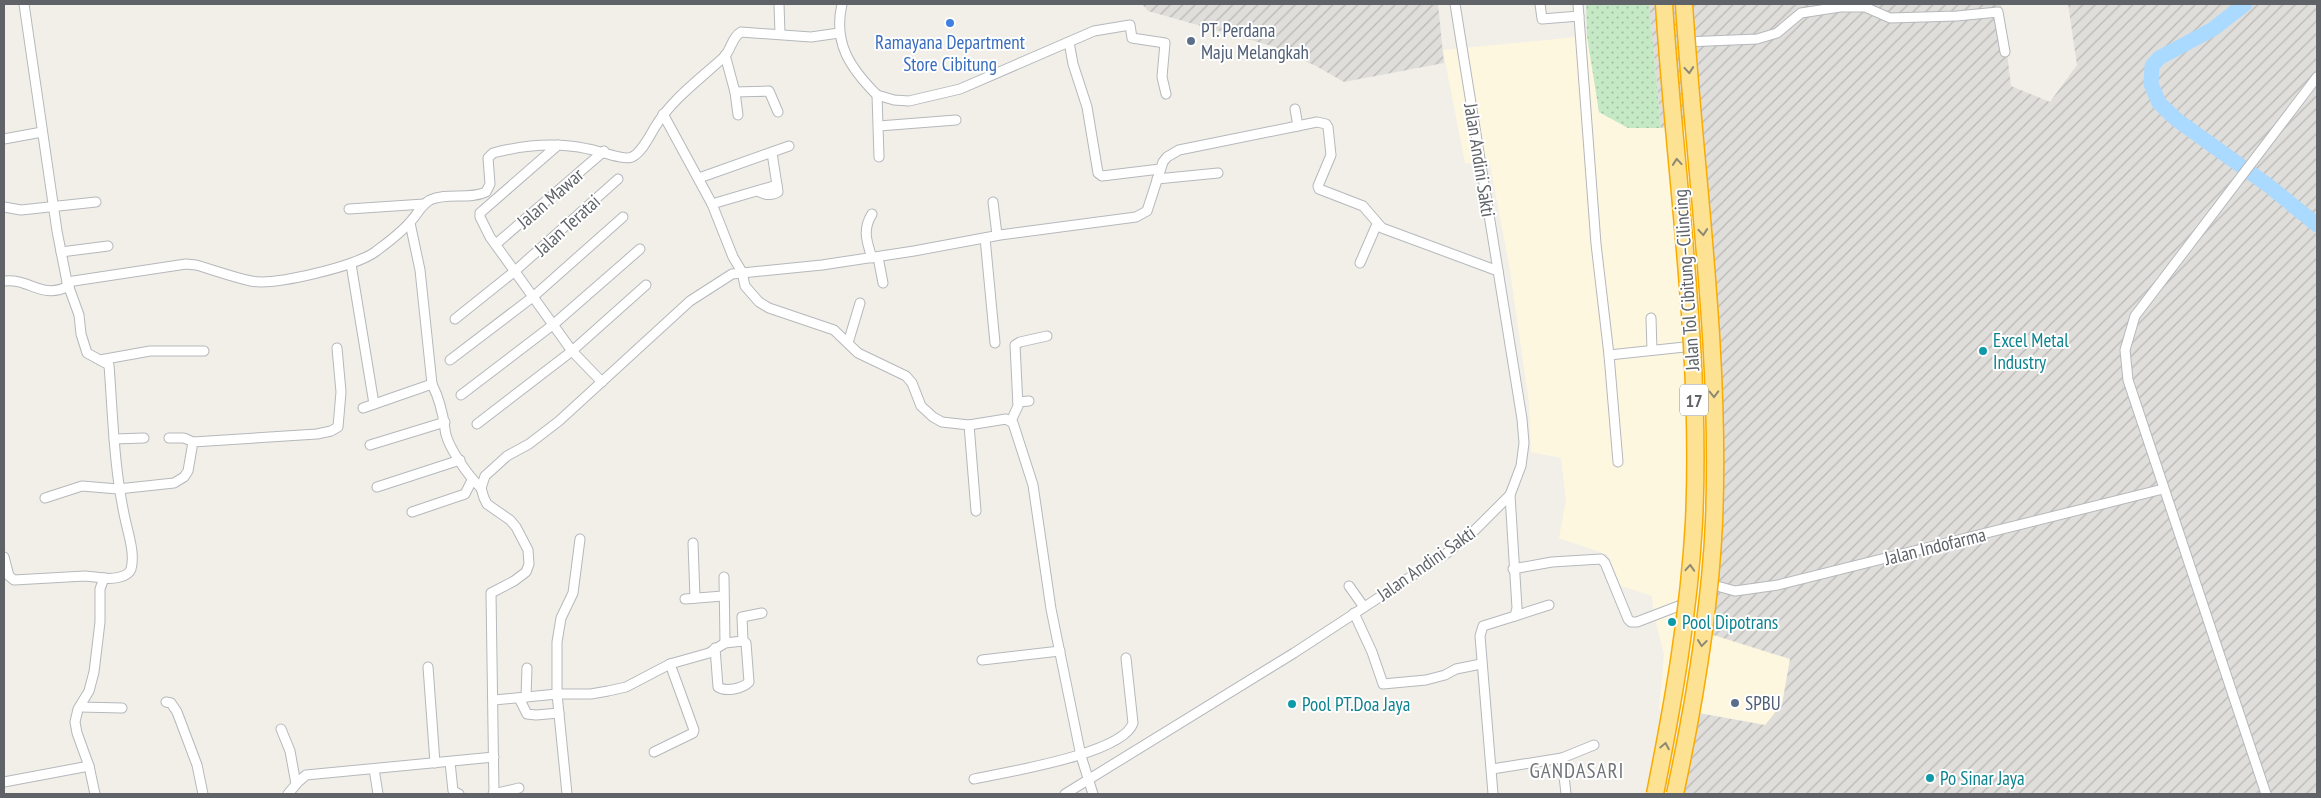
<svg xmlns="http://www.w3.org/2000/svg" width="2321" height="798" viewBox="0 0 2321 798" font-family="'PT Sans Narrow',sans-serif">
<defs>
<pattern id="industrial-furrows" width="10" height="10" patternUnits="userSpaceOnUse" patternTransform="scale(1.25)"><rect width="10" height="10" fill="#e0deda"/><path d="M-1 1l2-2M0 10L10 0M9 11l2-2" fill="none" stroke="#b9b8b5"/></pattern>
<pattern id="grass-dots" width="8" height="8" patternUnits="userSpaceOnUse" patternTransform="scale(1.25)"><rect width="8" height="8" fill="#c5e8c5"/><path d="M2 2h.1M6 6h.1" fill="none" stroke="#a3c0a4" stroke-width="1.8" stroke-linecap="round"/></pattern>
</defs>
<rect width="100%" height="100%" fill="#f1efe8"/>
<path fill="#fef7e0" d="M1587 36 1599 112 1628 128H1661L1700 124 1790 659 1782 705 1765 725 1693 712 1659 710 1664 654 1654 615 1652 596 1621 586 1608 555 1559 538 1566 500 1561 458 1531 452 1529 403 1510 270 1490 164 1465 163 1443 50Z"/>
<g fill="url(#industrial-furrows)">
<path d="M1142 4H1438L1444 63 1344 82 1316 66 1272 46 1148 11Z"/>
<path d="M1649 4H2001L2011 86 2050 102 2077 65 2068 4H2317V794H1679L1693 712 1765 725 1782 705 1790 659 1710 634 1719 463 1700 124 1661 128Z"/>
</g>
<path fill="url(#grass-dots)" d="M1586 4H1649L1661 128H1628L1599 112 1587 36Z"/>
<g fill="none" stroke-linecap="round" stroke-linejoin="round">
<path stroke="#aadaff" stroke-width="15" d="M2245 4 2213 29 2159 58 2152 66 2151 84 2159 103 2177 120 2269 186 2317 225"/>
<g stroke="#b5b8bc" stroke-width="11">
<g id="street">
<path d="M24 4 57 231 67 282 79 315 81 334 87 353 109 365C113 418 114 471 126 523 129 536 135 555 131 569 128 578 111 579 104 578L100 589V622L94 672 89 691 78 709 75 722 77 733 89 766 95 794"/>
<path d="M779 4 780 34"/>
<path d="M842 4C833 43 850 68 877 95L879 157"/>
<path d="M1540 4 1542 19 1579 16"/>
<path d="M1578 4 1596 244 1609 355 1618 462"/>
<path d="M1069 42 1073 64 1087 107 1098 173 1102 176 1160 169"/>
<path d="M1685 42 1757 39 1777 33 1801 13 1840 7H1865L1890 18 1957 16 1998 12 2005 52"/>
<path d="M725 55 735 92 769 91 778 112"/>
<path d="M735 92 738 115"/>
<path d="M877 95 894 100 909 101 960 89 1094 31 1130 25 1132 38 1165 43 1162 77 1166 94"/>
<path d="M1295 109 1298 126"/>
<path d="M663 114 712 204 733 257 742 272 745 286 759 302 769 308 834 330 858 353 906 376 912 383 921 406 933 417 942 422 969 425 1006 419 1013 423 1033 485 1051 609 1081 756 1093 794"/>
<path d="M879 126 956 120"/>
<path d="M4 139 42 132"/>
<path d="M558 145 480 213V217L490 237 572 351 602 382"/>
<path d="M699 178 789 146"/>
<path d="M1157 179 1218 173"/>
<path d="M758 191C764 195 772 196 778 192L777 185"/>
<path d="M993 202 997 235"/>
<path d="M712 204 777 185 772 153"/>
<path d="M4 207 21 210 96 202"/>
<path d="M349 209 424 204"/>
<path d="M872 214C862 230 867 242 872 258"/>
<path d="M410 223 420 270 432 384"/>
<path d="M985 238 995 343"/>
<path d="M496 244 604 151"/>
<path d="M61 252 108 246"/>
<path d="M878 257 883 283"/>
<path d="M1360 263 1377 224"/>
<path d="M351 264 374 404"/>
<path d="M4 281C30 278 41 300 69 286"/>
<path d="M67 282 186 264 196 265C214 270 232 277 251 281 274 286 356 266 375 252 387 243 401 233 410 222 417 215 421 205 430 200 447 192 469 200 486 192L490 184 488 158 493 153C524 145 556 142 588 149 597 150 625 161 632 157 642 152 649 137 655 127 672 99 700 79 724 57 731 50 732 37 741 32L811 37 839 33"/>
<path d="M1651 318 1652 350"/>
<path d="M455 319 515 271 618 179"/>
<path d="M848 343 860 303"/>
<path d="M1609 355 1694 346"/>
<path d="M100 360 150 351H204"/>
<path d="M450 360 534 296 623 217"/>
<path d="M461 395 554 324 640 249"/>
<path d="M1018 402 1029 401"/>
<path d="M363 408 432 384C439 398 443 414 445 429 446 445 469 477 481 488"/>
<path d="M1011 421 1018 406 1015 345 1020 342 1047 336"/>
<path d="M477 424 572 351 646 285"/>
<path d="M969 425 976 511"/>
<path d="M169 438H184L193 442"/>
<path d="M114 439 144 438"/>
<path d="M370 445 445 422"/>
<path d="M377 487 460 460"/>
<path d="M45 498 82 486 118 489 174 483 184 477 188 471 193 442 317 434 331 431 338 427 341 392 337 348"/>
<path d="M412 512 465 494 472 480"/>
<path d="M693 543 695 598"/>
<path d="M4 557 9 576 14 580 85 576 104 578"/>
<path d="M1513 569 1552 562 1601 559 1605 563 1628 619 1631 622H1637L1689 602"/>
<path d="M724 577 725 643"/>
<path d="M1706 583 1735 591 1778 585 2163 489"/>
<path d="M1349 586 1364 607"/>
<path d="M685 599 723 596"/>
<path d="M1354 613 1372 652 1383 684 1426 680 1445 675 1456 669 1481 664"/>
<path d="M1515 616 1549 605"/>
<path d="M743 641 742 617 762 613"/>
<path d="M982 660 1060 651"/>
<path d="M428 667 435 763"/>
<path d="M526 697 527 668"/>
<path d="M519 698 527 714 536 715 559 713"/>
<path d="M494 700 557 694H591L608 691 626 687 670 664 709 653 725 643 743 641 746 643 749 682C742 689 726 692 718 687L715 648"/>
<path d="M166 702 171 703 177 712 197 765 203 794"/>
<path d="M80 707 122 708"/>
<path d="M281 729 290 751 296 784"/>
<path d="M654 752 693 733 694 730 670 664"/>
<path d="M1562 758 1566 794"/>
<path d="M450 762 453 791 459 794"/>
<path d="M374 769 378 794"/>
<path d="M1492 769 1562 758 1594 745"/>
<path d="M974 779C1006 772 1123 754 1133 723L1126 658"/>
<path d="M4 782 89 766"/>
<path d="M288 794 298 782 306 775 494 757"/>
<path d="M493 794 519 788"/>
<path d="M494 794 491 593 514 581 526 572 529 564 528 550 516 527 510 520 487 504 484 498 481 488 485 476 507 456 529 444 559 421 690 301 732 274 822 265 914 251 1000 235 1136 217 1147 211 1163 162 1167 157 1179 150 1317 122 1326 124 1328 127 1331 155 1318 186 1319 189 1363 206 1382 228 1498 271"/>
<path d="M567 794 557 694V642L561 618 573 593 580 539"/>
<path d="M1065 794 1294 653 1447 553 1475 530 1510 495 1521 466 1524 443 1522 419 1455 4"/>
<path d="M1493 794 1480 636 1483 626 1515 616 1517 608 1510 495"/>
<path d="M2266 794 2128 380 2125 350 2135 316 2317 77"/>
</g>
</g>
<use href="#street" stroke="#fff" stroke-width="9"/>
<g stroke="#f9ab00" stroke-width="19" stroke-linecap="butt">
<g id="highway-bridge">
<path d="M1655 794C1673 704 1689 613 1694 522 1702 349 1675 176 1664 4"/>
<path d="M1675 794C1694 705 1710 613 1714 522 1721 348 1695 176 1684 4"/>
</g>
</g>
<use href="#highway-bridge" stroke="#fde293" stroke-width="16"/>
</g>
<defs><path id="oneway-chevron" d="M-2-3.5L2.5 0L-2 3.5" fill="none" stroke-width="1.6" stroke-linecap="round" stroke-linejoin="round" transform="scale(1.25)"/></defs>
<g stroke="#8e8975">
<use href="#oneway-chevron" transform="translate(1689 70) rotate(85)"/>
<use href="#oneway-chevron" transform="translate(1677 162) rotate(-95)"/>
<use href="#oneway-chevron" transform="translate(1703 232) rotate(85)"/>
<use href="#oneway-chevron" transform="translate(1714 394) rotate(89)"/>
<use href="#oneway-chevron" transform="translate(1690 568) rotate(-86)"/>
<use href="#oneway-chevron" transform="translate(1702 643) rotate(97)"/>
<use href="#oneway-chevron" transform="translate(1665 746) rotate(-79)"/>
</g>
<circle fill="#3f7fe0" stroke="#fff" stroke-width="2" cx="950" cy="23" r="5"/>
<g fill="#5c6f8a" stroke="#fff" stroke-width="2">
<circle cx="1191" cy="41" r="5"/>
<circle cx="1735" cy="703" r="5"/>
</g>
<g fill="#0f9aa8" stroke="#fff" stroke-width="2">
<circle cx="1983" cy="351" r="5"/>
<circle cx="1672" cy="622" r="5"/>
<circle cx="1292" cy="704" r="5"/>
<circle cx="1930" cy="778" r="5"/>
</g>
<g text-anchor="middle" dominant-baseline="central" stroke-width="4" stroke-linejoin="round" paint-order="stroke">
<rect fill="#fff" stroke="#8f9295" stroke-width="1" x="1680" y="384.5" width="28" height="31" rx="4"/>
<g font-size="18" font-weight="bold" fill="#5f6368">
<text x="1694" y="400">17</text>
</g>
<g font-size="19" fill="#4e5e75" stroke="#fff" text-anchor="start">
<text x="1201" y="30">PT. Perdana<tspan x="1201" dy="22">Maju Melangkah</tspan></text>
<text x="1745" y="703">SPBU</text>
</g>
<g font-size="19" fill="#366cbe" stroke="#fff">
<text x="950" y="42">Ramayana Department<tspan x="950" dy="22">Store Cibitung</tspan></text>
</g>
<g font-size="19" fill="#5f6368" stroke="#fff">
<text transform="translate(1480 160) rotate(81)">Jalan Andini Sakti</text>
<text transform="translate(550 198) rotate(-41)">Jalan Mawar</text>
<text transform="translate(567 225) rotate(-42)">Jalan Teratai</text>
<text transform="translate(1686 280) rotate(-94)">Jalan Tol Cibitung–Cilincing</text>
<text transform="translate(1935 546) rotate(-14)">Jalan Indofarma</text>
<text transform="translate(1426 563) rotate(-35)">Jalan Andini Sakti</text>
</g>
<g font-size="19" fill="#0d838f" stroke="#fff" text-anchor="start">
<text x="1993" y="340">Excel Metal<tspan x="1993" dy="22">Industry</tspan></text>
<text x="1682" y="622">Pool Dipotrans</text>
<text x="1302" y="704">Pool PT.Doa Jaya</text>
<text x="1940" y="778">Po Sinar Jaya</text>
</g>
<g font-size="21" letter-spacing="1" fill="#70757a" stroke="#fff">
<text x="1577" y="770">GANDASARI</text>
</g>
</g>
<rect width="2321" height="798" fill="none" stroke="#5f6368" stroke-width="10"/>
</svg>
